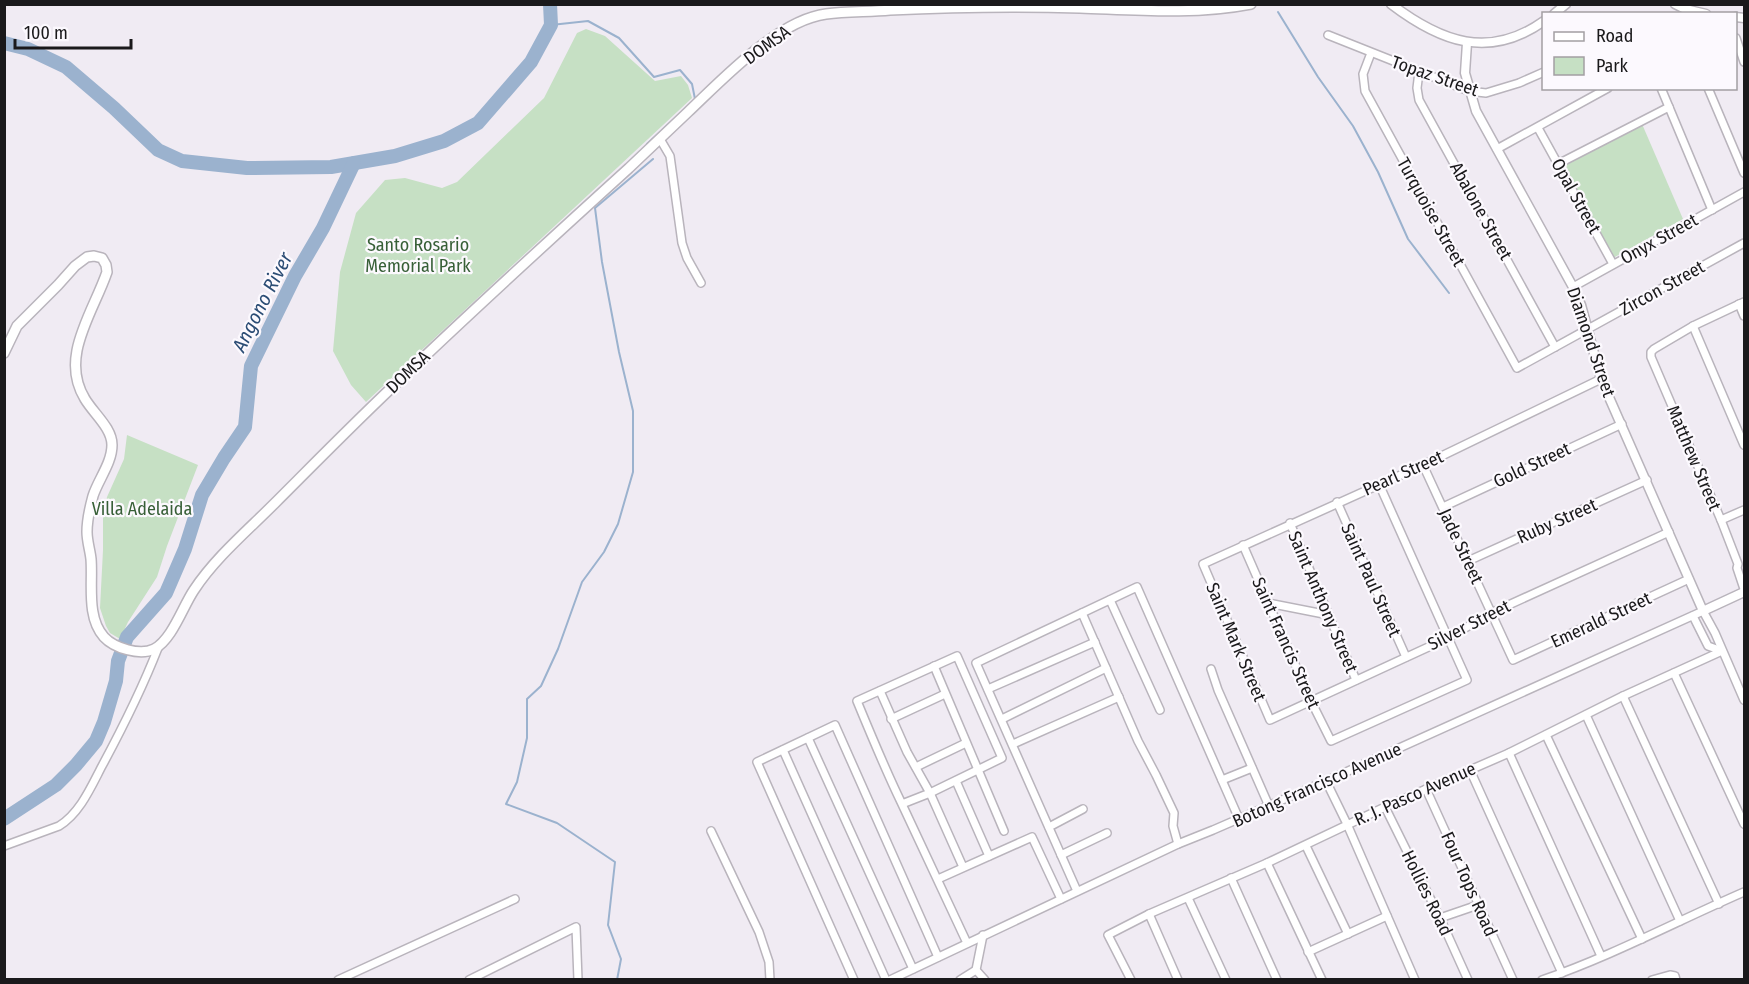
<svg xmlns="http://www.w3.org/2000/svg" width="1749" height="984" viewBox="0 0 1749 984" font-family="'Fira Sans Condensed',sans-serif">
<rect width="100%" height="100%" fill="#f0ebf3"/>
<g fill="#c6e0c4">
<path d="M586 29 605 36 655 81 681 76 688 85 692 98 366 402 351 385 333 351 340 272 356 213 385 180 405 178 442 188 457 182 544 98 577 33Z"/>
<path d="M1642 124 1683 219 1613 258 1562 166Z"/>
<path d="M127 435 198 465 167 546 157 577 128 622 120 639 110 633 106 626 100 608 103 550V514L107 497 124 459Z"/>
</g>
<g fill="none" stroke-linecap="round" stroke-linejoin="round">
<g stroke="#9bb2ce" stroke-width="2">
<path d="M1278 12 1318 77 1353 126 1378 172 1408 239 1449 293"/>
<path d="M551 25 588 21 619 38 654 77 680 70 692 84 695 99"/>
<path d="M647 144 687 107"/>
<path d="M617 980 621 959 608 925 615 862 557 823 506 804 517 782 527 738V699L541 686 558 649 582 582 604 552 618 524 633 472V411L619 352 602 262 595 208 653 159"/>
</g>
<g stroke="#9bb2ce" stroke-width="14">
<path d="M4 43 28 49 66 67 114 108 158 150 182 161 247 168 331 167 395 156 444 141 478 123 531 62 551 25 550 4"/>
<path d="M4 819 56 785 76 765 96 741 104 722 116 681 118 661 127 637 166 593 185 549 202 495 224 458 245 427 251 366 295 276 323 228 354 163"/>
</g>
<g stroke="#b9b4bc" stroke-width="10">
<g id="minor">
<path d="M1328 35 1469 91 1486 93 1519 83 1544 72"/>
<path d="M1736 38 1744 62"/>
<path d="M1371 53 1363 74 1365 91 1517 368 1744 243"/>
<path d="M1419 72 1417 88 1419 100 1555 347"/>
<path d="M1661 88 1712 210"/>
<path d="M1708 88 1744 173"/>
<path d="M1538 128 1613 264"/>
<path d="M660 139 670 156 682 243 687 258 701 283"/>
<path d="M1497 149 1608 88"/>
<path d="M1558 164 1669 107"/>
<path d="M1573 287 1744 192"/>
<path d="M1744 302 1693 326 1654 349 1651 352V357L1721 520 1738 564 1737 568 1744 589"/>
<path d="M1739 304 1744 316"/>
<path d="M1693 326 1744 445"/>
<path d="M1601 379 1423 465 1203 564 1270 720 1448 638 1491 613 1669 532"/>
<path d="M1423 465 1513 660 1689 579"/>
<path d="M1337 502 1406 657"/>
<path d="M1443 507 1622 424"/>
<path d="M1721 520 1744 510"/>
<path d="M1290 523 1356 680"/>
<path d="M1243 545 1311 701 1331 741 1467 680 1379 484"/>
<path d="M1468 561 1647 480"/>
<path d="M1110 600 1160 710"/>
<path d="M1268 603 1329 615"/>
<path d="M1082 613 1138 741 1156 775 1174 813 1173 826 1178 844"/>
<path d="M1693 616 1708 646 1722 651"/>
<path d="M934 666 1004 831"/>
<path d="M1211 669 1218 690 1269 806"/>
<path d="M1674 673 1744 824"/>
<path d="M988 689 1095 642"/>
<path d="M880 691 907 752 930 793 963 867"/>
<path d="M1623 696 1719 904"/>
<path d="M1586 715 1680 921"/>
<path d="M891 719 945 694"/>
<path d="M1002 719 1106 668"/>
<path d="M1546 735 1642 939"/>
<path d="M808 738 913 969"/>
<path d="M1013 744 1119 697"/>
<path d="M783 750 886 980"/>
<path d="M1509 753 1601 956"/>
<path d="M916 767 966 743"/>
<path d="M1470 770 1562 973"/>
<path d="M1222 780 1252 768"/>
<path d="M956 781 989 856"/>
<path d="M1326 781 1347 824 1415 980"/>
<path d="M1426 789 1513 980"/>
<path d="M902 804 930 793 1002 758 957 656 857 701C871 735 885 769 901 802 923 849 945 896 967 943"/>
<path d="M1385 807 1440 918 1468 980"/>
<path d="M1049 827 1083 809"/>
<path d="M711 831 759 932 769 962 770 980"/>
<path d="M4 846 59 826C80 813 91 787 102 766 123 727 142 689 158 648"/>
<path d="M1306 846 1348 934"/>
<path d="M1061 855 1107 833"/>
<path d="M1267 863 1322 980"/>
<path d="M1231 878 1277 980"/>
<path d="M938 879 1032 837 1061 899"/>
<path d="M1077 891 976 663 1137 587 1239 819"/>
<path d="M1188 898 1226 980"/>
<path d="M1149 914 1178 980"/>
<path d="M1440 918 1478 905"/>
<path d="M983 935 976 970 985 980"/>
<path d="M1308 952 1387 916"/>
<path d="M338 980 515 899"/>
<path d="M469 980 576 927 578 980"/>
<path d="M854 980 757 762 835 725 938 957"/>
<path d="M890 980 1178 844 1213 830 1326 781 1703 611 1715 633 1744 700"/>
<path d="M960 980 976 970"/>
<path d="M1131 980 1108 935 1149 914 1267 863 1385 807 1509 753 1623 696 1722 651"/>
<path d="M1542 980C1612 956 1677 921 1744 892"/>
<path d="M1652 980 1670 975 1675 976 1676 980"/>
</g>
</g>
<g stroke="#b9b4bc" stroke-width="11">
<g id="tertiary">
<path d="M1391 4C1441 42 1489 60 1544 21"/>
<path d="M1675 4 1685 9 1706 14"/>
<path d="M1554 14 1566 4"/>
<path d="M1736 17 1744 18"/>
<path d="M1467 43 1465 73 1476 111 1573 287 1581 305 1601 379 1703 611 1744 592"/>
</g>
</g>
<g stroke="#b9b4bc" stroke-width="12">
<path id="secondary" d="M4 353 17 326 58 285 75 266 87 257 94 256 102 258 106 265 107 272C93 313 59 357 85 399 94 414 112 428 112 445 112 463 98 480 93 496 90 507 87 520 87 532 87 541 90 550 91 559 93 583 86 617 104 637 114 648 140 656 154 649 172 640 183 606 194 590 215 558 247 531 274 504 317 461 359 418 403 377 477 306 553 237 629 168 649 149 668 131 688 112 722 80 778 20 826 14 847 11 869 12 890 10 953 7 1016 6 1080 8 1137 10 1194 15 1251 4"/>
</g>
<use href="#minor" stroke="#fff" stroke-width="7"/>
<use href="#tertiary" stroke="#fff" stroke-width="8"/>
<use href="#secondary" stroke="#fff" stroke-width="9"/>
</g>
<g text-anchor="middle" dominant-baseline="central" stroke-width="4.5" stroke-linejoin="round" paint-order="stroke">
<g font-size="18" fill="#1a191b" stroke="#fcf9fe">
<text transform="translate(767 45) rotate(-36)">DOMSA</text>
<text transform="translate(1435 76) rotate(19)">Topaz Street</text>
<text transform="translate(1576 196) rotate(61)">Opal Street</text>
<text transform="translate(1481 211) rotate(61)">Abalone Street</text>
<text transform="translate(1431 212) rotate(61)">Turquoise Street</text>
<text transform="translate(1659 239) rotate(-29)">Onyx Street</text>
<text transform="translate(1662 288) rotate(-29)">Zircon Street</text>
<text transform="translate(1591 342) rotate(71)">Diamond Street</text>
<text transform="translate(408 372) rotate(-44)">DOMSA</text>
<text transform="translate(1694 458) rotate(67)">Matthew Street</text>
<text transform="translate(1532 465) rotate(-25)">Gold Street</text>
<text transform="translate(1403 473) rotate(-24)">Pearl Street</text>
<text transform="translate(1557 521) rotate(-24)">Ruby Street</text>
<text transform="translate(1461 546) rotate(65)">Jade Street</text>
<text transform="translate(1371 580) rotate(66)">Saint Paul Street</text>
<text transform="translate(1323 602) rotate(67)">Saint Anthony Street</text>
<text transform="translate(1601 620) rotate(-25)">Emerald Street</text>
<text transform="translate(1469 625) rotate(-27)">Silver Street</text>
<text transform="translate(1236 642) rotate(67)">Saint Mark Street</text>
<text transform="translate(1286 643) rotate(66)">Saint Francis Street</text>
<text transform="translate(1317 785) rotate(-24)">Botong Francisco Avenue</text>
<text transform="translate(1415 794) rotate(-24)">R. J. Pasco Avenue</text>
<text transform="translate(1469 884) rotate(66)">Four Tops Road</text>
<text transform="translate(1427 893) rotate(64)">Hollies Road</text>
</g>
<g font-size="18" fill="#375f37" stroke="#fcf9fe">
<text x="418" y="245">Santo Rosario<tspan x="418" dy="21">Memorial Park</tspan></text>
<text x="142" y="509">Villa Adelaida</text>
</g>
<g font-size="20" font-style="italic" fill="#2c4d75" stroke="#fcf9fe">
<text transform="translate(262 302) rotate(-63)">Angono River</text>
</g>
</g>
<rect width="1749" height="984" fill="none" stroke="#1a191b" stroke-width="12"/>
<rect x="1542" y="12" width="195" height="78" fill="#fcf9fe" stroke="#a29fa3" stroke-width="1.5"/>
<rect x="1554" y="32" width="30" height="9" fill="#ffffff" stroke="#a29fa3" stroke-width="1.5"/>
<text x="1596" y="42" font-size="18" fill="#1a191b">Road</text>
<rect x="1554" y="57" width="30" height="18" fill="#c6e0c4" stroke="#a29fa3" stroke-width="1.5"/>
<text x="1596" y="72" font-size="18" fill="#1a191b">Park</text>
<path d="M15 39v9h116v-9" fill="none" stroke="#1a191b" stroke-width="3"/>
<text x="24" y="39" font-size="18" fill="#1a191b" stroke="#fcf9fe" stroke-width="4.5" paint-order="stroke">100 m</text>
</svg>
